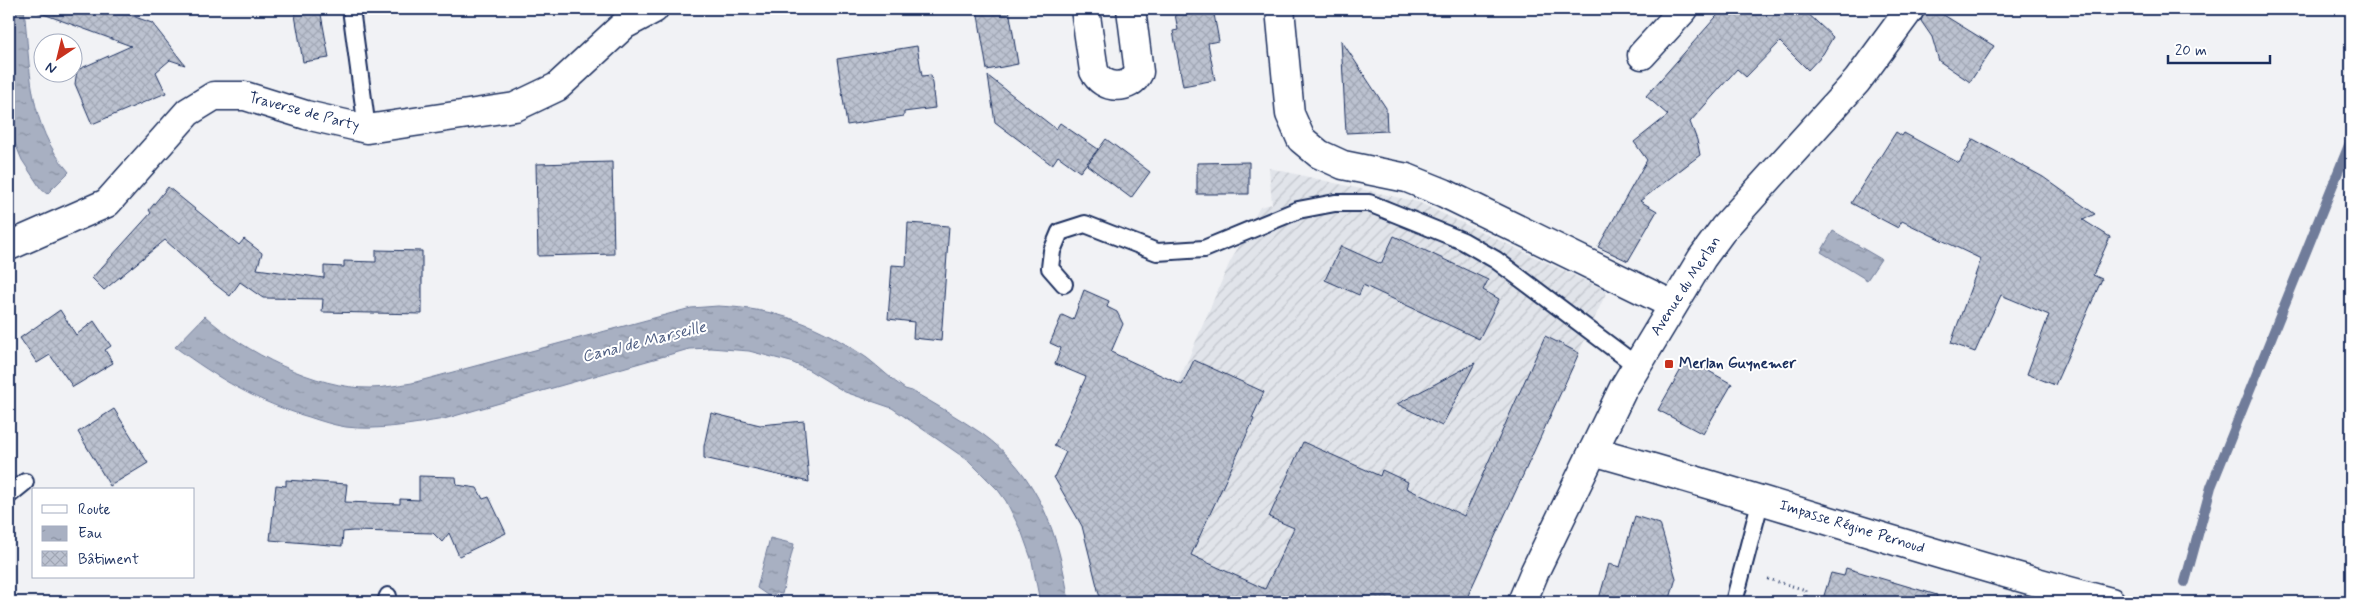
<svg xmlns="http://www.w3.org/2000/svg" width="2360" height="611" viewBox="0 0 2360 611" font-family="Mynerve,sans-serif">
<defs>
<pattern id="industrial-furrows" width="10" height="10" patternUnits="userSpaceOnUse" patternTransform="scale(1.25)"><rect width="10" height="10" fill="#e1e4ea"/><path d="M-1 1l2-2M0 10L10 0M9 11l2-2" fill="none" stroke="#c0c4cb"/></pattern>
<pattern id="water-ripples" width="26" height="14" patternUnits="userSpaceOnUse" patternTransform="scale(1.25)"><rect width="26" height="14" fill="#a8b0c2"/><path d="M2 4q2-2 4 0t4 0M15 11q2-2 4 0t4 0" fill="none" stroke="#8890a1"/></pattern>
<pattern id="building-cross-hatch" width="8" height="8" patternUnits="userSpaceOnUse" patternTransform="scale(1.25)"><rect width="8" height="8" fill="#bcc2d0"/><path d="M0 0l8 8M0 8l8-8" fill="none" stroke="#a1a7b5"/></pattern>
</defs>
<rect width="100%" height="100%" fill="#f1f2f5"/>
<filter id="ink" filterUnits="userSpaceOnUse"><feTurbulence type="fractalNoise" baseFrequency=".02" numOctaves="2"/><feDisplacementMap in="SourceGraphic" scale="10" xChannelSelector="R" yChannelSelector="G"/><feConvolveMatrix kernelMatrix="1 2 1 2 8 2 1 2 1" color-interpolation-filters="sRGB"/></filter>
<g filter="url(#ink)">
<path fill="url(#industrial-furrows)" d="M1269 168 1418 202 1607 291 1465 602H1101L1082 526 1054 477 1066 452 1178 383 1229 264 1260 207 1272 204Z"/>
<g fill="url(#water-ripples)" stroke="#707c9a">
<path d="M9 9H24C31 69 27 124 69 172L47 194 41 189 22 160 9 129Z"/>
<path d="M1833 231 1881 259 1867 280 1821 252Z"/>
<path d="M718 306C778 309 817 324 867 358 880 368 892 380 905 389L912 391C935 404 959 418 981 433 1039 474 1059 535 1069 602H1040L1032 561 1022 533 1006 501 998 490 969 461 892 408 845 392 809 370 791 362 749 351 710 348 689 349 444 419C414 424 376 431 346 427 333 425 321 421 309 417 259 403 217 378 175 347L205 316C244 352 317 389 370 388 384 388 398 385 412 383L665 315 691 308Z"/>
<path d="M770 538 794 544 782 594 777 593 770 597 757 588Z"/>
</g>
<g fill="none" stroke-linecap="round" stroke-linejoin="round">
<path stroke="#707c9a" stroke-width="10" d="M2185 582 2211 487 2351 140"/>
</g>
<g fill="url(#building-cross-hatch)" stroke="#1b2f5e">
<path d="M39 9H113L152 23 185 65 170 60 156 72 166 93 92 124 75 84 77 70 131 46 38 12Z"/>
<path d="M294 9H320L329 58 303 62Z"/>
<path d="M977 9H1009L1018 64 987 70Z"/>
<path d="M1174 9H1213L1219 41 1208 43 1215 80 1183 86 1173 31 1178 30Z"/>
<path d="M1723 9H1803L1833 37 1823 54 1808 70 1780 42 1746 77 1737 69 1690 122 1697 140 1700 155 1640 201 1657 211 1628 261 1598 247 1647 160 1634 142 1668 115 1646 96Z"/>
<path d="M1925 9H1934L1994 46 1970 82 1939 61 1932 37 1921 21Z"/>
<path d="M1341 40 1386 108 1387 131 1346 133Z"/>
<path d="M917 46 922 76 931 75 935 108 904 112V116L847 125 837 59Z"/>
<path d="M988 76 1056 129 1060 123 1098 149 1080 172 1058 156 1052 165 995 122Z"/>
<path d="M1896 132 1902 136 1904 133 1959 163 1973 139 2043 177 2095 214 2083 220 2110 237 2093 275 2102 279 2055 385 2027 374 2049 315 2001 295 1975 352 1951 343 1981 259 1902 221 1898 228 1851 203Z"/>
<path d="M1106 139 1150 172 1131 198 1087 165Z"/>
<path d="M612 162 614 254 538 256 536 164Z"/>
<path d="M1249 162V194H1197V163Z"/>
<path d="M168 187 239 245 244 239 262 253 257 269 324 278V266L344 267V261L376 262V250L422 251V314L322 312 323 299 263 298 240 282 230 296 207 278 165 240 104 290 92 278 151 213 149 210Z"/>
<path d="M908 223 949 226 941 341 913 338 914 322 888 319 892 265 906 266Z"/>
<path d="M1394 236 1488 280 1483 290 1499 299 1479 339 1363 285 1359 295 1325 280 1341 246 1381 264Z"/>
<path d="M1084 290 1109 301 1107 307 1117 312 1123 324 1111 352 1182 385 1194 360 1264 392 1252 418 1254 419 1191 555 1265 589 1294 528 1269 517 1303 442 1380 476 1382 470 1408 482 1406 488 1464 516 1545 336 1579 353 1465 602H1101L1082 526 1054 477 1066 452 1054 446 1086 377 1055 364 1061 348 1050 343 1062 315 1073 320Z"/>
<path d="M60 310 76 335 94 321 111 346 105 350 113 363 73 387 50 355 37 363 20 338Z"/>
<path d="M1687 359 1732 384 1703 434 1658 410Z"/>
<path d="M1475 363 1442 426 1397 404Z"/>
<path d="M114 409 148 463 110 486 78 432Z"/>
<path d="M711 413 760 425 804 421 809 482 704 458V446Z"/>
<path d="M419 476 456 477 457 485 477 488 483 499 489 497 506 533 459 556 449 533 442 542 433 533 353 531 343 532 342 546 270 540 276 485 286 486V480L347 484 345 502 400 504V499L419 500Z"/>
<path d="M1635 516 1660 524 1676 578 1669 602H1598L1609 564 1620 567Z"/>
<path d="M1846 568 1937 595 1936 602H1822L1831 573 1844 576Z"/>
</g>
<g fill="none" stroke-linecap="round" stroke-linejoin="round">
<g stroke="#1b2f5e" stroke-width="20">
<g id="lane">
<path d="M351 9 367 129"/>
<path d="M1064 284 1050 268 1052 251 1060 232 1085 224 1157 252 1204 249 1298 210 1335 203H1369L1463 241 1496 260 1637 366"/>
<path d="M9 495 25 482"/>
<path d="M386 602 388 596"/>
<path d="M1734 602 1761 499"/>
</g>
</g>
<g stroke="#1b2f5e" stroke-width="31">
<g id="street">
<path d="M1085 9 1094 71C1103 90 1130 91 1139 72L1131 9"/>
<path d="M1280 9 1290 114 1301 139 1319 154 1343 165 1407 178 1444 193 1673 305"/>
<path d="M1642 55 1684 9"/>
<path d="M9 246 107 203 188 112 214 96H245L306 115 367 129 515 107 557 87 624 25 654 9"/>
<path d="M1593 451C1766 499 1937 557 2111 602"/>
<path d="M1522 602 1535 571 1623 389 1702 258 1724 228 1857 81 1910 9"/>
</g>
</g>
<path stroke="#1b2f5e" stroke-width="3" stroke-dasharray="1 4" stroke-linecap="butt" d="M1768 579 1806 590V602"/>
<use href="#lane" stroke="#fff" stroke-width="16"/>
<use href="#street" stroke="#fff" stroke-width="28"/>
</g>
</g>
<rect fill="#c8321e" stroke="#fff" stroke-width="2" x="1664" y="359" width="10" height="10" rx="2.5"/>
<g text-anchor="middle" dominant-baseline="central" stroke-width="4" stroke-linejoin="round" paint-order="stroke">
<g font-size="15" fill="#1b2f5e" stroke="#fff">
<text transform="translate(304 112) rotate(15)">Traverse de Party</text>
<text transform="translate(1686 286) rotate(-57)">Avenue du Merlan</text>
<text transform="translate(1852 527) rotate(17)">Impasse Régine Pernoud</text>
</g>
<g font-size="15" font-weight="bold" fill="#1b2f5e" stroke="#fff" text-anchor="start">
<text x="1679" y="364">Merlan Guynemer</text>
</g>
<g font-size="16" font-style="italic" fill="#4c5c81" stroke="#fff">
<text transform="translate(644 342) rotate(-14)">Canal de Marseille</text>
</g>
</g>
<rect width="2360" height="611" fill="none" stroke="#fff" stroke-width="30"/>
<rect x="15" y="15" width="2330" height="581" fill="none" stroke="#1b2f5e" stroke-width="2" filter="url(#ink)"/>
<rect x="32" y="488" width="162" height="90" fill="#ffffff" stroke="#a4acbf"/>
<rect x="42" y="505" width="25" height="8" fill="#ffffff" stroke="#a4acbf"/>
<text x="78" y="514" font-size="15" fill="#1b2f5e">Route</text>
<rect x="42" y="526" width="25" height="15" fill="url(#water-ripples)" stroke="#a4acbf"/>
<text x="78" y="538" font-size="15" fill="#1b2f5e">Eau</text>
<rect x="42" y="551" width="25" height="15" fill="url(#building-cross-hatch)" stroke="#a4acbf"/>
<text x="78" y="564" font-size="15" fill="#1b2f5e">Bâtiment</text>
<g transform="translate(58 58) rotate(215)"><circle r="24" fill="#ffffff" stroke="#a4acbf"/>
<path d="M0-4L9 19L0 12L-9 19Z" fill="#c8321e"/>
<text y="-8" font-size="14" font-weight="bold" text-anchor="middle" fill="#1b2f5e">N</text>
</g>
<path d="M2168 55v8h102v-8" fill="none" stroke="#1b2f5e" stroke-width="2.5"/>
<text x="2175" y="55" font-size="15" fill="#1b2f5e" stroke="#ffffff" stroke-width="4" paint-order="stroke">20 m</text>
</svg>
